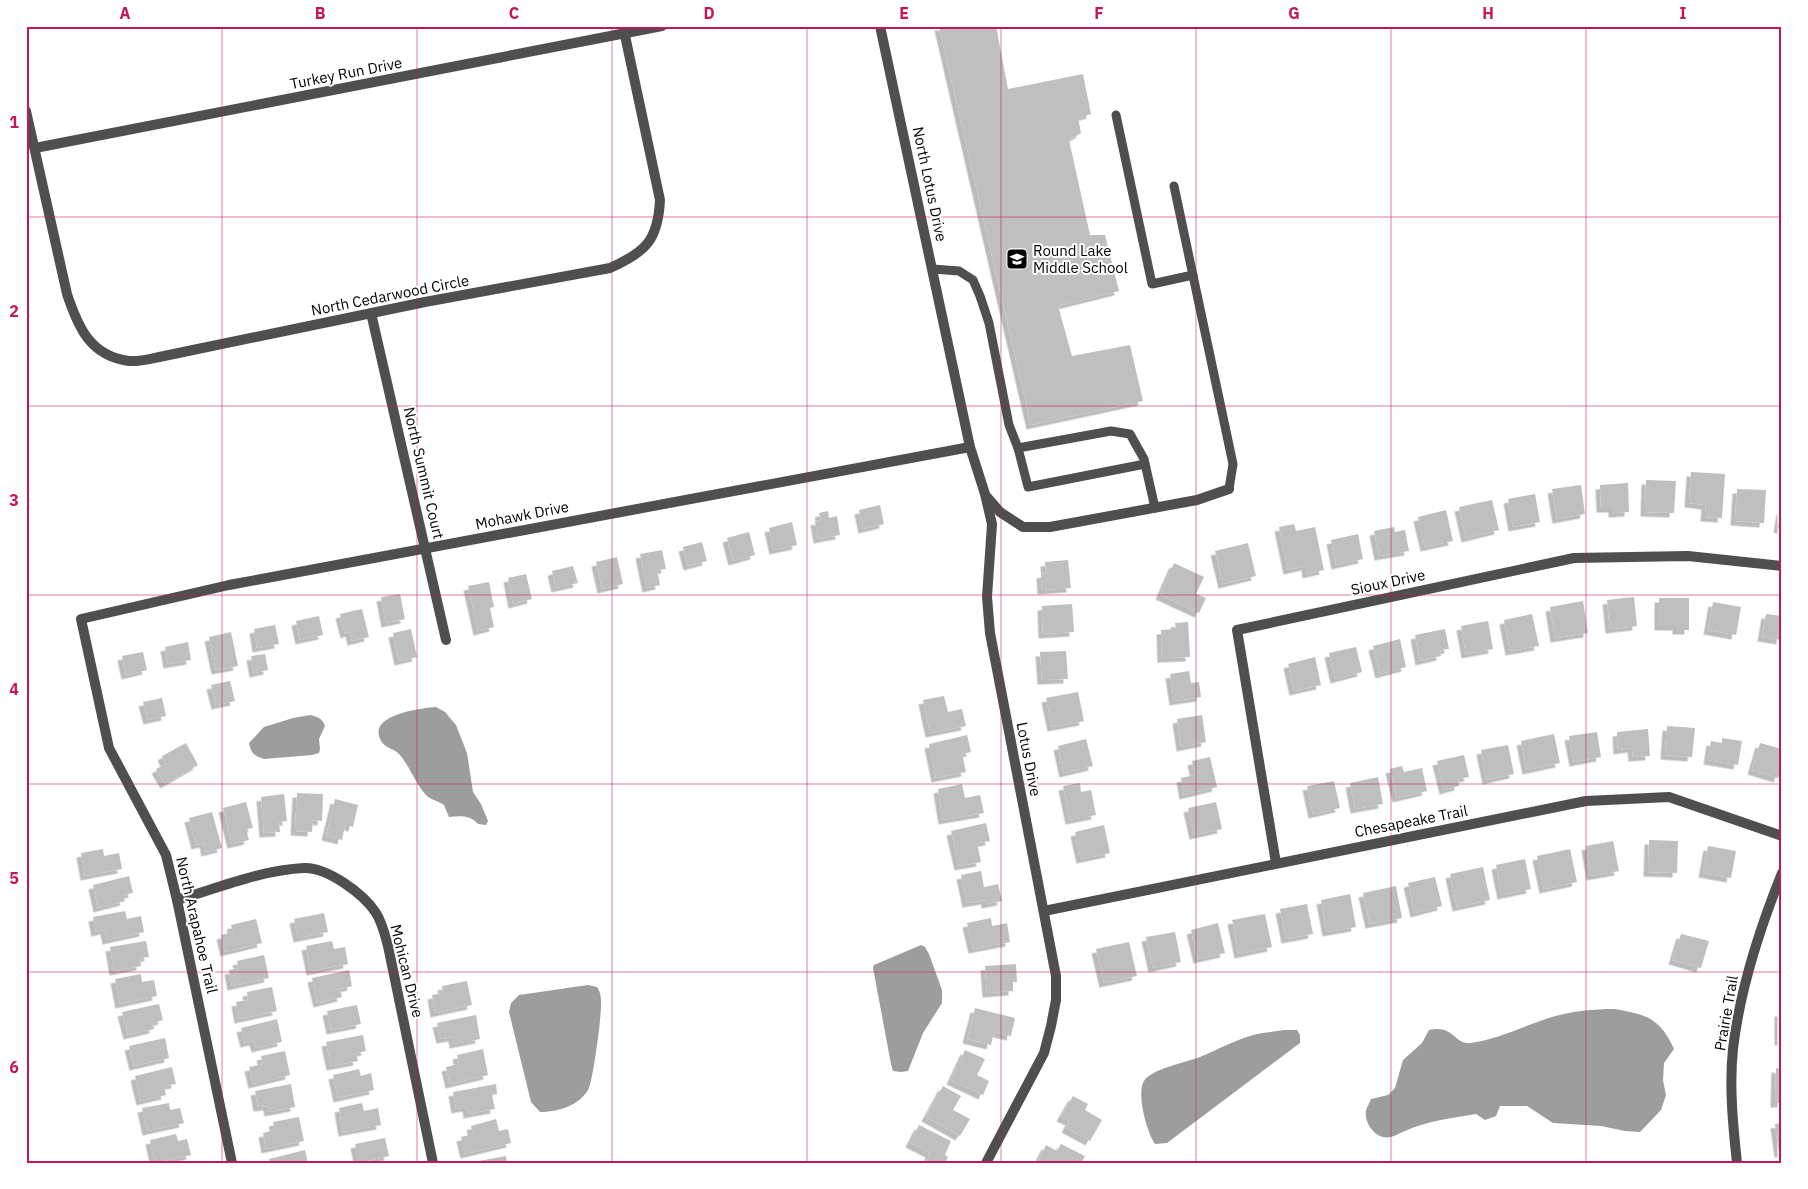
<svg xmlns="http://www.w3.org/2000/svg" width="1808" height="1189" viewBox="0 0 1808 1189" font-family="'IBM Plex Sans',sans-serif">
<defs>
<filter id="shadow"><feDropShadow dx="-4.5" dy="4.5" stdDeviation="0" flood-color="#0004"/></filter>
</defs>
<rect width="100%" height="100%" fill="#fff"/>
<g fill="#9d9d9d">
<path d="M436 707 445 712 456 725 467 753 473 792 481 804 488 821 486 825 478 824C470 815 460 816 449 817L444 805C439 801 431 800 427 796 415 784 410 766 399 754 392 747 383 749 379 736 373 714 422 708 436 707Z"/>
<path d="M310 715C318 717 322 718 325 726L319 739 320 749 319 753 312 755 264 759C254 756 251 753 249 743L264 727 293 718Z"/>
<path d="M921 945 925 947 929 954 942 990V1003L923 1033 908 1071 901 1072 893 1071 891 1064 873 968 874 965Z"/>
<path d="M588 985 597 987C600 991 601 996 601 1001 602 1014 593 1082 588 1090 578 1106 558 1112 540 1112L531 1102 509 1012 511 1003 519 995Z"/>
<path d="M1614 1009C1646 1014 1660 1018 1674 1049L1664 1063 1663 1080 1666 1095 1661 1110 1640 1132 1625 1131 1601 1126 1553 1123 1527 1106H1500L1496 1116 1485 1120 1476 1114C1452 1118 1427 1121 1405 1131 1397 1134 1392 1139 1383 1137 1372 1134 1364 1121 1366 1110 1367 1107 1370 1102 1371 1099L1388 1095 1395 1088 1403 1060 1422 1043 1429 1030C1454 1024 1454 1045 1471 1043 1499 1039 1526 1025 1552 1017 1572 1011 1594 1009 1614 1009Z"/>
<path d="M1284 1030H1297L1300 1035V1043L1167 1143 1155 1144C1147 1133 1136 1093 1144 1081 1151 1069 1187 1062 1200 1057 1217 1050 1233 1041 1250 1036 1261 1032 1273 1032 1284 1030Z"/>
</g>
<g fill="#bfbfbf" filter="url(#shadow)">
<path d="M939 26H996L1008 89 1083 74 1091 114 1078 118 1081 133 1069 140 1090 235H1105L1119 291 1058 306 1072 356 1130 345 1143 401 1031 425Z"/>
<path d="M1691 472 1725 474 1722 518 1705 517 1706 505 1689 503Z"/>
<path d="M1646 480 1676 481 1674 513 1645 512Z"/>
<path d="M1628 483 1629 512 1613 513V508H1601L1600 485Z"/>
<path d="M1581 485 1585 514 1557 519 1552 489Z"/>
<path d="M1737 489 1766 490 1764 523 1735 521Z"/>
<path d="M1535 494 1540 522 1513 527 1508 499Z"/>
<path d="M1492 500 1499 530 1466 538 1459 507Z"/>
<path d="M880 505 884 524 863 529 859 510Z"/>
<path d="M1446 510 1453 541 1425 547 1418 517Z"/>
<path d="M1781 510H1782V529L1778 528Z"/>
<path d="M828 511 829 518 837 516 840 535 818 539 815 521 821 520 819 513Z"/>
<path d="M792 522 797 545 774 550 769 528Z"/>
<path d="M1294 524 1296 531 1315 527 1324 570 1307 574 1306 566 1288 570 1279 527Z"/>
<path d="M1394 527 1395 532 1405 530 1409 551 1379 556 1374 531Z"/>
<path d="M749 532 755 555 733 561 727 538Z"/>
<path d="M1358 534 1363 559 1336 565 1331 540Z"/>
<path d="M702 542 707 561 688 566 683 547Z"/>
<path d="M1248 543 1256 576 1223 584 1215 551Z"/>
<path d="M662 550 666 569 657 570 660 585 647 588 640 554Z"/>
<path d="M617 557 623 584 602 589 596 562Z"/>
<path d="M1068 560 1071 588 1042 590 1041 574 1046 573 1045 562Z"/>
<path d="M1174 563 1204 577 1196 594 1206 598 1199 613 1160 595Z"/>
<path d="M573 566 578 583 556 588 552 571Z"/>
<path d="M526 574 532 599 513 604 508 578Z"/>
<path d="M489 582 494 607 490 608 494 627 478 631 468 586Z"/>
<path d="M400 594 405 619 386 623 381 597Z"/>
<path d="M1634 597 1637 626 1610 629 1607 600Z"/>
<path d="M1659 598H1689V630H1677V626H1659Z"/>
<path d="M1583 601 1588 633 1555 638 1550 607Z"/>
<path d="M1713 602 1741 607 1736 635 1708 630Z"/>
<path d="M1072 604 1074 632 1043 634 1042 606Z"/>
<path d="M362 609 369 637 352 641 350 632 345 634 340 614Z"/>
<path d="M1532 614 1539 646 1510 651 1504 620Z"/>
<path d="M1766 614 1782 616 1781 640 1762 637Z"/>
<path d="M319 616 323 635 300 640 296 621Z"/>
<path d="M1488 621 1493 649 1466 654 1461 626Z"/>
<path d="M1188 622 1190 657 1162 658 1161 630 1176 629 1175 623Z"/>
<path d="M275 625 279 644 257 648 254 629Z"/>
<path d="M411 629 417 657 399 661 393 633Z"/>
<path d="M1445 629 1449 649 1440 650 1441 656 1420 661 1415 635Z"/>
<path d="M231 632 238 666 216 670 209 637Z"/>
<path d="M1400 639 1406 667 1380 674 1373 646Z"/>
<path d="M188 642 191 660 168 664 165 647Z"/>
<path d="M1356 647 1362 672 1335 679 1329 653Z"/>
<path d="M1066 651 1068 679 1042 680 1040 652Z"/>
<path d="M143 652 147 670 126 675 122 656Z"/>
<path d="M265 654 268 670 254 673 251 656Z"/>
<path d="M1315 657 1321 685 1294 691 1288 664Z"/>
<path d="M1189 671 1191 683 1199 682 1201 697 1174 701 1170 674Z"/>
<path d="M230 681 235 701 216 705 211 685Z"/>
<path d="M1078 692 1084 721 1052 727 1046 698Z"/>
<path d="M944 696 948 712 962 709 966 726 930 733 923 700Z"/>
<path d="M162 698 166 716 148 720 143 702Z"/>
<path d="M1202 715 1206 742 1181 747 1177 719Z"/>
<path d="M1667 726 1695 728 1692 757 1665 755Z"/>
<path d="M1648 729 1650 756 1633 757 1632 748 1618 750 1617 732Z"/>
<path d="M1597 732 1601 757 1574 762 1569 736Z"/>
<path d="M1554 734 1560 763 1527 770 1521 741Z"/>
<path d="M967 735 971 752 962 754 966 772 936 778 929 744Z"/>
<path d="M1722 738 1742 741 1738 765 1708 760 1711 741 1722 743Z"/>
<path d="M1086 739 1093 766 1064 773 1058 746Z"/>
<path d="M186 743 198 765 165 784 156 769 166 764 162 756Z"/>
<path d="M1760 743 1782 749V767L1778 778 1752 770Z"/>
<path d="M1508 745 1514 774 1487 780 1481 750Z"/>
<path d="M1464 755 1469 777 1458 779 1459 786 1444 790 1437 761Z"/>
<path d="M1210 757 1217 787 1184 795 1181 778 1195 775 1192 761Z"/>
<path d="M1402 766 1404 772 1422 768 1427 791 1397 798 1390 769Z"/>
<path d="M1378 777 1383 804 1355 809 1350 783Z"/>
<path d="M1334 781 1340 808 1313 814 1307 786Z"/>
<path d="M1080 783 1081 792 1091 790 1096 815 1070 820 1063 786Z"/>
<path d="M962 784 965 798 980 795 984 813 943 820 938 789Z"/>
<path d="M297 793 323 794 322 821 313 820 312 832 295 831Z"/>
<path d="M284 794 287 821 279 822 280 832 264 833 261 797Z"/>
<path d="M335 799 358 805 353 827 345 825 342 840 326 836Z"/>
<path d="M246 802 253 828 246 829 249 840 232 844 223 808Z"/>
<path d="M1216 802 1222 829 1194 835 1188 808Z"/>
<path d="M212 812 222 848 206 852 204 843 196 845 189 818Z"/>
<path d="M986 823 990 841 977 843 981 862 959 866 951 831Z"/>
<path d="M1104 825 1110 853 1081 859 1075 832Z"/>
<path d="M1649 840 1678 841 1677 873 1648 872Z"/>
<path d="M1613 841 1619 871 1591 876 1586 846Z"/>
<path d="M1708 846 1736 851 1731 878 1703 873Z"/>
<path d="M103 849 104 856 119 853 122 869 85 876 81 853Z"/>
<path d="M1570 849 1577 882 1544 889 1537 856Z"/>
<path d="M1525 859 1531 889 1502 895 1496 865Z"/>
<path d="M1483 867 1490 900 1457 907 1450 874Z"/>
<path d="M981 871 984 887 998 884 1002 901 986 904V900L967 903 961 875Z"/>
<path d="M129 876 133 893 123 895 125 901 98 908 93 885Z"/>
<path d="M1435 877 1442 906 1415 913 1408 883Z"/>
<path d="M1396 886 1402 918 1370 924 1363 893Z"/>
<path d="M1350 894 1356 927 1327 932 1321 900Z"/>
<path d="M1307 904 1313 934 1286 939 1280 909Z"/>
<path d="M125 911 127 919 141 916 144 932 107 940 105 930 96 932 93 917Z"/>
<path d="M324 913 328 932 298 938 294 919Z"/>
<path d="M1265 914 1272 947 1239 954 1232 920Z"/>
<path d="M991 918 992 926 1007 923 1010 942 973 949 967 923Z"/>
<path d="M256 919 262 943 225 952 221 935 233 932 231 925Z"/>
<path d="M1218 923 1225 953 1198 959 1191 930Z"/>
<path d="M1175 932 1181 962 1153 968 1146 937Z"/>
<path d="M1681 934 1709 941 1701 968 1673 960Z"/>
<path d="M146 941 149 957 140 958 141 966 114 971 110 947Z"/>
<path d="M332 941 334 949 345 947 348 964 311 971 306 946Z"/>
<path d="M1129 942 1137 976 1104 983 1096 949Z"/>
<path d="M264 955 269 978 232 986 229 970 239 968 237 961Z"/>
<path d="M1016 964 1017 982H1013V991L987 993 985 966Z"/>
<path d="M349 970 352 986 340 989 342 997 318 1003 312 978Z"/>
<path d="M141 974 142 982 154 980 157 996 120 1004 115 979Z"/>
<path d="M467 981 472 1005 435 1013 432 995 443 993 442 986Z"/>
<path d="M272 987 277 1011 239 1019 236 1002 248 1000 247 992Z"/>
<path d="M159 1004 163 1020 153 1023 154 1029 128 1035 122 1012Z"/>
<path d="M357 1005 361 1024 331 1030 327 1011Z"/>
<path d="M975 1008 1015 1018 1011 1036 994 1032 991 1045 967 1039Z"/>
<rect x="1779" y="1012" width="3" height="29"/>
<path d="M476 1015 480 1039 454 1044 453 1037 441 1039 437 1023Z"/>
<path d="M277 1019 282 1042 256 1048 254 1041 245 1043 241 1028Z"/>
<path d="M363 1035 366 1051 356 1053 358 1061 331 1066 326 1042Z"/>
<path d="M165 1038 169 1058 134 1066 129 1046Z"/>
<path d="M483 1049 488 1075 450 1084 446 1067 459 1064 457 1055Z"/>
<path d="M965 1050 985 1059 977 1075 989 1081 983 1095 951 1080Z"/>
<path d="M285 1051 290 1075 253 1084 249 1067 263 1064 261 1056Z"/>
<path d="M172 1067 176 1084 164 1086 166 1095 141 1101 135 1076Z"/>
<path d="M1776 1068 1782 1069V1103H1775Z"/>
<path d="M359 1069 361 1076 371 1073 374 1090 338 1098 333 1075Z"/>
<path d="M291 1084 295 1107 269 1112 268 1106 258 1107 255 1091Z"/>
<path d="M496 1084 497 1094 492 1095 495 1109 468 1114 467 1107 456 1109 453 1092Z"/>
<path d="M943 1086 961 1096 953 1110 970 1119 960 1136 926 1117Z"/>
<path d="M1073 1096 1088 1104 1085 1110 1102 1120 1090 1141 1066 1128 1070 1121 1061 1117Z"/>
<path d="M169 1103 170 1110 180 1108 184 1123 147 1131 142 1108Z"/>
<path d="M362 1103 364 1111 378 1108 381 1125 343 1132 339 1108Z"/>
<path d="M299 1117 304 1141 266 1149 263 1133 275 1130 273 1122Z"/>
<path d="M496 1119 499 1131 508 1129 511 1143 465 1154 461 1137 473 1134 471 1126Z"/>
<path d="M1782 1123V1153H1779L1775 1124Z"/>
<path d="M919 1125 951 1141 945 1155 948 1157 945 1163H926L930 1153 910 1143Z"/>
<path d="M176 1134 178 1141 187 1139 191 1155 155 1163 150 1140Z"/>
<path d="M385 1138 389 1156 359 1163 355 1144Z"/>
<path d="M1061 1144 1085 1156 1081 1163H1041L1038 1161 1046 1145 1057 1151Z"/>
<path d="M305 1150 308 1163H270L269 1159Z"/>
<path d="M506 1156 507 1163H473V1162Z"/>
</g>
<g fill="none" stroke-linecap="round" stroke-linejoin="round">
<g stroke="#4f4f4f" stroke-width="9">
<path d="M1116 115 1152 284 1193 275"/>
<path d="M1174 186 1233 464 1229 489"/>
<path d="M933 269 959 271 973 280 980 296 989 323 1009 425 1018 448 1028 487 1145 464"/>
<path d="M1018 448 1111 431 1130 434 1144 459 1155 508"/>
</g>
<g stroke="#4f4f4f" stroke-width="10">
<path d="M880 26 970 447 985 494 992 524 987 597 990 633 1056 976V1000L1051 1026 1044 1053 986 1163"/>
<path d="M26 111 67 294C78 327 90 356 129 361 140 362 153 358 164 356L425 302 610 268C646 252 658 240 660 200L623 26"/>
<path d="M35 148 662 26"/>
<path d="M371 313 446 640"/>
<path d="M987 497 1000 512 1023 527H1050L1197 500 1229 489"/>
<path d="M1276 863 1237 630 1574 558 1688 556 1782 566"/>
<path d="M177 900C218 888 261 870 304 868 327 867 364 894 376 913 382 922 385 935 388 946L433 1163"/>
<path d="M1044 911 1586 801 1669 797 1782 836"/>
<path d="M232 1163 177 900 166 855 109 748 81 619 229 585 970 447"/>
<path d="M1737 1163C1733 1125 1729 1086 1733 1049 1740 988 1759 930 1782 873"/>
</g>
</g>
<path fill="none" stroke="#c2185b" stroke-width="1" stroke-opacity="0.55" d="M222 26V1163M417 26V1163M612 26V1163M807 26V1163M1001 26V1163M1196 26V1163M1391 26V1163M1586 26V1163M26 217H1782M26 406H1782M26 595H1782M26 784H1782M26 972H1782"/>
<defs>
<g id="school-square" transform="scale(1.125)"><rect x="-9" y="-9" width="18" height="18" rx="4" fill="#000" stroke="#fff"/><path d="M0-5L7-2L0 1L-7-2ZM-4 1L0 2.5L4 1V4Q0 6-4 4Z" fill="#fff"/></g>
</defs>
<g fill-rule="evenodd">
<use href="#school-square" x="1017" y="259"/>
</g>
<g text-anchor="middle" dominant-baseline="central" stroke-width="4" stroke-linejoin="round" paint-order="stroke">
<g font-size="15" fill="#000" stroke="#fff">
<text transform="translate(346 73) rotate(-11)">Turkey Run Drive</text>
<text transform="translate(930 184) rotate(78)">North Lotus Drive</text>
<text transform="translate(390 295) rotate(-11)">North Cedarwood Circle</text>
<text transform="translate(424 473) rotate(77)">North Summit Court</text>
<text transform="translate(522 515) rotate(-11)">Mohawk Drive</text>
<text transform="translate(1388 582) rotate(-12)">Sioux Drive</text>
<text transform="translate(1029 759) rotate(79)">Lotus Drive</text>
<text transform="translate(1411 821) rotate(-11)">Chesapeake Trail</text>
<text transform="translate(197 925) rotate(77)">North Arapahoe Trail</text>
<text transform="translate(407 971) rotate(76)">Mohican Drive</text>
<text transform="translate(1726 1013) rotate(-80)">Prairie Trail</text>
</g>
<g font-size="15" fill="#000" stroke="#fff" text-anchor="start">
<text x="1033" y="250">Round Lake<tspan x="1033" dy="17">Middle School</tspan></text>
</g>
</g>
<rect width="1808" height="1189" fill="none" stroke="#ffffff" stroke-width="55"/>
<rect x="28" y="28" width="1752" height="1134" fill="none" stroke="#c2185b" stroke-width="2"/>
<g font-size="16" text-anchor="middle" font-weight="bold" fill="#c2185b">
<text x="125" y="19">A</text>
<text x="320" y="19">B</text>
<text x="514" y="19">C</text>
<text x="709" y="19">D</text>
<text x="904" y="19">E</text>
<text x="1099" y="19">F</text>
<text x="1294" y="19">G</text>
<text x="1488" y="19">H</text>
<text x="1683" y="19">I</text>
<text x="14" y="128">1</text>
<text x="14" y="317">2</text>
<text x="14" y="506">3</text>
<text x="14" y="695">4</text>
<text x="14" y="884">5</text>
<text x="14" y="1073">6</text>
</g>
</svg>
